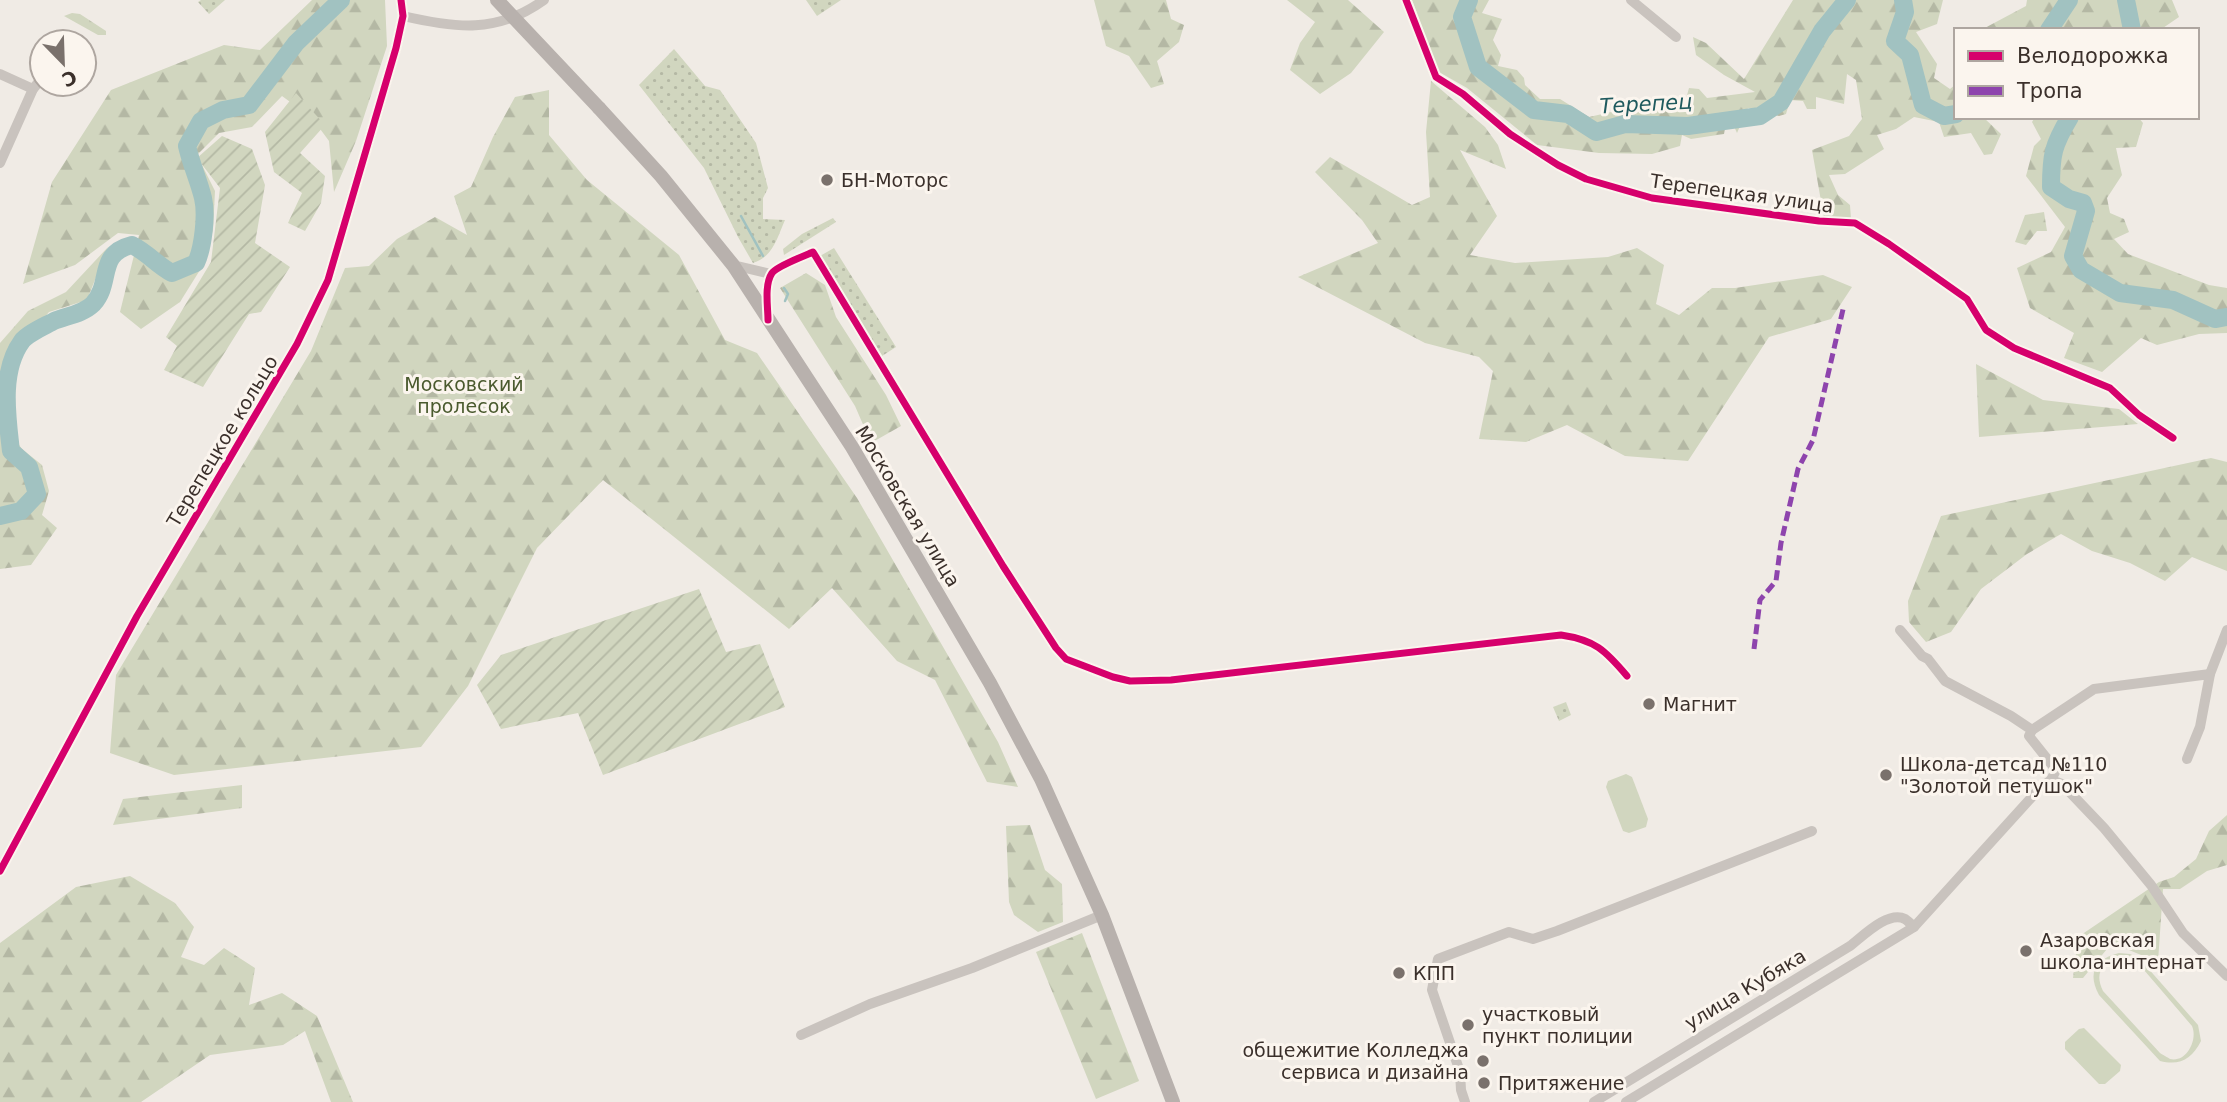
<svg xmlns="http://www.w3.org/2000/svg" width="2227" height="1102" viewBox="0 0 2227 1102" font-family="'DejaVu Sans',sans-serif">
<defs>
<pattern id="grass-dots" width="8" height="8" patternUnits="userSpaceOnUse" patternTransform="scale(1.75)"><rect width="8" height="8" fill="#d1d6bf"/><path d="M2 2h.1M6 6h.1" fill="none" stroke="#b4b8a4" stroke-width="1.8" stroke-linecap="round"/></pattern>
<pattern id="forest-firs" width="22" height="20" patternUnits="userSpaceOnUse" patternTransform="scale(1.75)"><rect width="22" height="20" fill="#d1d6bf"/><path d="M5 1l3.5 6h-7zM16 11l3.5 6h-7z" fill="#b4b8a4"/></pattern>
<pattern id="wetland-marsh" width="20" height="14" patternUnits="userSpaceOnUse" patternTransform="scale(1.75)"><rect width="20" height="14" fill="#d1d6bf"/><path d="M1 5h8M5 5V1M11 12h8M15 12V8" fill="none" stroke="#b4b8a4"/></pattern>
<pattern id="garden-furrows" width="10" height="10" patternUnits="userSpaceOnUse" patternTransform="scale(1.75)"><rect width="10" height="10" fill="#d1d6bf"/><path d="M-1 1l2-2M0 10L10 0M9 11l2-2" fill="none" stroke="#b4b8a4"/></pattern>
</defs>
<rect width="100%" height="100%" fill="#f0ebe5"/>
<g fill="url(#grass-dots)">
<path d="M201 0H225L209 14 198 2Z"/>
<path d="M806 0H841L817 16Z"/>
<path d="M674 49 705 86 720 90 756 143 768 188 763 198V219L785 220C777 238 773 257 753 263L738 237 704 168 639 85Z"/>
<path d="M833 218 836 222 784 255 783 249 802 234Z"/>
<path d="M834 248 896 347 882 356 820 256Z"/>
<path d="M1566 702 1571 715 1559 721 1553 707Z"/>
</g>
<g fill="url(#forest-firs)">
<path d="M312 0H385L387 46 356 141 334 192 329 141 312 118 282 96 252 127 219 133 197 155 215 191 213 230 200 270 180 302 141 329 120 312 139 235 118 233 75 265 23 284 52 182 111 90 224 45 260 50Z"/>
<path d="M1094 0H1166L1171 19 1184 25 1179 42 1157 61 1164 84 1151 88 1129 56 1106 46Z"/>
<path d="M1287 0H1348L1384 32 1351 73 1320 94 1290 70 1300 43 1315 22Z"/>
<path d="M1412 0H1489L1482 13 1502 19 1493 40 1501 55 1498 66 1517 70 1524 78 1525 85 1540 99H1560L1589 117 1629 108 1663 111 1684 106 1689 88 1699 89 1707 98 1755 92 1724 75 1696 55 1693 37 1706 43 1744 79 1793 0H1943L1937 24 1916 32 1937 64 1934 78 1950 89 1956 84V117H1983L2001 134 1992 154 1984 155 1971 133 1944 137 1939 122 1914 117 1896 129 1877 135 1884 149 1845 174 1829 175 1838 195 1850 205 1851 219 1824 218 1812 150 1849 136 1862 119 1856 80 1847 74 1844 104 1816 97V109H1807L1803 101 1790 100 1786 114 1779 116 1748 108 1737 133 1728 113 1724 134 1691 139 1682 135 1680 146 1652 154 1599 153 1537 145 1467 88 1439 72Z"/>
<path d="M2027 0H2172L2179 17 2160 30H1981L2026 6Z"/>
<path d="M1431 81 1485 127 1498 145 1506 169 1460 150 1497 216 1470 255 1515 263 1608 257 1637 248 1664 265 1656 304 1679 315 1712 288H1735L1823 275 1852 287 1831 319 1769 337 1688 461 1625 456 1567 425 1526 442 1479 439 1493 371 1479 357 1425 343 1298 277 1378 243 1362 220 1315 172 1330 157 1412 205 1430 197 1426 132Z"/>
<path d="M549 90V135L587 180 679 255 725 340 757 353 857 498 998 742 1018 787 987 782 935 680 897 661 832 588 789 629 603 480 537 548 468 686 421 747 174 775 110 753 116 675 311 351 345 268 369 266 397 239 435 217 467 235 454 196 471 187 493 137 515 97Z"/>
<path d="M2035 117H2138L2143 123 2136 147 2116 148 2122 175 2107 198 2110 213 2124 219 2129 232 2114 239 2128 254 2209 285 2227 288V333L2199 334 2157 345 2141 338 2102 372 2064 358 2074 333 2030 308 2017 268 2051 252 2065 227 2026 176 2034 146 2041 139 2032 122Z"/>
<path d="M2044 212 2047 231H2037L2026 245 2015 242 2025 215Z"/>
<path d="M108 247 87 300 49 312 16 351 10 432 22 449 42 465 49 491 42 515 57 528 31 565 0 569V343L28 311 66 292Z"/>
<path d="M806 273 825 285 836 317 886 395 901 426 871 443 855 406 780 288Z"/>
<path d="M1976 364 2043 400 2119 409 2138 424 1979 437Z"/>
<path d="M2211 458 2227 462V571L2192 557 2165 581 2130 563 2092 551 2061 534 2027 554 1981 589 1951 632 1926 642 1909 622 1908 601 1941 516Z"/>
<path d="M242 785V808L113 825 123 799Z"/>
<path d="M2227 815V865L2207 871 2180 889H2163L2158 962 2112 943 2083 978H2073L2078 937 2159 882 2174 877 2196 859 2209 831Z"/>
<path d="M1030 825 1045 870 1062 884 1063 922 1038 932 1014 915 1009 902 1006 826Z"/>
<path d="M130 876 175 903 194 927 181 957 204 965 224 948 255 968 249 1005 282 993 317 1016 353 1102H331L305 1031 283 1045 210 1055 141 1102H0V943L76 887Z"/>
<path d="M1082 933 1139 1081 1096 1099 1036 952Z"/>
</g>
<path fill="url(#wetland-marsh)" d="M72 13 80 14 106 31V35H98L64 16Z"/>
<g fill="url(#garden-furrows)">
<path d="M296 93 325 125 300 153 325 176 321 203 305 231 288 223 302 193 274 172 265 132Z"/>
<path d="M222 136 252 149 265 185 255 243 290 267 261 312 249 314 203 387 164 370 177 346 166 337 211 262 220 188 197 158Z"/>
<path d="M699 589 726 652 760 644 785 707 603 775 578 713 501 729 477 685 501 655Z"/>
</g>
<g fill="#d1d6bf" fill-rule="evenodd">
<path d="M1626 774 1632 777 1648 819 1646 827 1629 833 1623 831 1606 787 1608 781Z"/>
<path d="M2119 953 2130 954 2139 958 2198 1025 2201 1041C2192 1059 2180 1066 2160 1061L2099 995C2087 973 2095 959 2119 953ZM2121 958 2130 959 2138 963 2192 1026C2198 1039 2187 1063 2170 1059 2169 1058 2161 1054 2160 1053L2103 991C2094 973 2102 962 2121 958Z"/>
<path d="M2084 1028 2121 1065 2120 1071 2105 1084H2099L2065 1049V1042L2079 1029Z"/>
</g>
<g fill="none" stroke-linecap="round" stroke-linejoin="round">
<g stroke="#a1c2c1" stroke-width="2.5">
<path d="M741 216 763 256"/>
<path d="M784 288 788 294 785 301"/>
</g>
<g stroke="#a1c2c1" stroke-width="18">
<path d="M1469 0 1462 17 1478 67 1534 110 1568 114 1596 132 1625 124 1688 126 1760 116 1781 102 1822 31 1847 0"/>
<path d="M1903 0 1905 12 1895 41 1910 55 1923 105 1944 116 1956 114"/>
<path d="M2126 0 2132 30"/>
<path d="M2049 30 2069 0"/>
<path d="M2070 117C2053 145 2051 155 2051 187L2069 199 2083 203 2086 211 2073 256 2081 270 2120 293 2173 300 2215 319 2227 317"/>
<path d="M0 516 21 511 37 494 29 467 11 451C7 416 0 371 22 341 28 333 45 326 54 321 66 316 83 314 93 304 113 282 96 254 132 245 148 253 157 265 172 273L196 263C203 248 207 215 203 198 199 181 191 164 187 146L201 121 223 110 249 105 296 43 341 0"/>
</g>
<g stroke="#c9c3be" stroke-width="10">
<path d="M1406 0 1436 77 1463 94 1510 134 1558 165 1586 179 1652 198 1819 221 1855 223 1889 244 1967 299 1986 330 2014 348 2110 388 2139 415 2173 438"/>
<path d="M1631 0 1676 37"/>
<path d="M403 16C455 28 497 34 544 0"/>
<path d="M73 42 76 39"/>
<path d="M0 74 33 89"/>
<path d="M0 163 33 89 42 78"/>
<path d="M733 265 771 274"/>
<path d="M768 320C768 307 764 285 772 273 777 266 804 256 813 252L1003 566 1056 648 1066 659 1113 677 1130 681 1171 680 1561 635C1595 640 1605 650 1627 676"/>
<path d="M2210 674 2227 630"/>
<path d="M2032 730 2094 689 2210 674 2200 727 2187 759"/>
<path d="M2051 780 2062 784 2104 828 2151 885 2183 933 2227 976"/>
<path d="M0 871 137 616 297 344 328 280 396 48 403 16 401 0"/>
<path d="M801 1035 870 1004 972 968 1102 915"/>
<path d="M1465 1102 1461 1090 1460 1072 1432 990 1438 959 1509 932 1533 939 1557 931 1812 831"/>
<path d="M1594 1102 1850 946C1862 937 1888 910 1905 919 1908 921 1911 924 1914 927"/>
<path d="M1626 1102 1914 927 2040 788 2051 780 2056 770 2029 736 2032 730 2011 716 1945 681 1928 659 1922 656 1900 630"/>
</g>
<path stroke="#b8b1ad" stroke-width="14" d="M599 108 661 176 733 265 852 447 990 683 1041 779 1102 915 1173 1102"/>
<path stroke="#b8b1ad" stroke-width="14" d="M497 0 599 108"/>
<path stroke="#8e44ad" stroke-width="5" stroke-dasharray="10 5" stroke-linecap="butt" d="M1754 649 1760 600 1776 581 1781 543 1798 469 1813 440 1844 305"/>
<g stroke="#fbf5ee" stroke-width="11">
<g id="cycleway">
<path d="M1406 0 1436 77 1463 94 1510 134 1558 165 1586 179 1652 198 1819 221 1855 223 1889 244 1967 299 1986 330 2014 348 2110 388 2139 415 2173 438"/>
<path d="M768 320C768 307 764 285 772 273 777 266 804 256 813 252L1003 566 1056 648 1066 659 1113 677 1130 681 1171 680 1561 635C1595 640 1605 650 1627 676"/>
<path d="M0 871 137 616 297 344 328 280 396 48 403 16 401 0"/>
</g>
</g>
<use href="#cycleway" stroke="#d6006c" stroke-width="7"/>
</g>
<g fill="#7a716c" stroke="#fbf5ee" stroke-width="2.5">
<circle cx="827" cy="180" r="7"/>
<circle cx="1649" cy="704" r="7"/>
<circle cx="1886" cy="775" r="7"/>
<circle cx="2026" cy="951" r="7"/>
<circle cx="1399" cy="973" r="7"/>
<circle cx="1468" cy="1025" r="7"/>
<circle cx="1483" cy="1061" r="7"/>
<circle cx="1484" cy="1083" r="7"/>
</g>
<g text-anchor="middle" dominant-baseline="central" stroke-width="6" stroke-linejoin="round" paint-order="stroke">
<g font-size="19" fill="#3b302b" stroke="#fbf5ee" text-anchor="start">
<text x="841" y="180">БН-Моторс</text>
<text x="1663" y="704">Магнит</text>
<text x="1900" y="764">Школа-детсад №110<tspan x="1900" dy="22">"Золотой петушок"</tspan></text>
<text x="2040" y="940">Азаровская<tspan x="2040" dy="22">школа-интернат</tspan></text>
<text x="1413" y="973">КПП</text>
<text x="1482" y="1014">участковый<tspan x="1482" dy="22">пункт полиции</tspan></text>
<text x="1469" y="1050" text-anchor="end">общежитие Колледжа<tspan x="1469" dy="22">сервиса и дизайна</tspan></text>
<text x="1498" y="1083">Притяжение</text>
</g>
<g font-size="19" fill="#3b302b" stroke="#fbf5ee">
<text transform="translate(1742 193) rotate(8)">Терепецкая улица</text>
<text transform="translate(222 441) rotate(-59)">Терепецкое кольцо</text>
<text transform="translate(908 506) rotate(59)">Московская улица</text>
<text transform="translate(1745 989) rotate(-31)">улица Кубяка</text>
</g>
<g font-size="19" fill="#4a5a2e" stroke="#fbf5ee">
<text x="464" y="384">Московский<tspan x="464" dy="22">пролесок</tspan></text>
</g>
<g font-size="21" font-style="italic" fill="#1f5a5e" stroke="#fbf5ee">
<text transform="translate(1646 104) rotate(-3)">Терепец</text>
</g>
</g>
<rect x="1954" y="28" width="245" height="91" fill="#fbf5ee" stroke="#aea6a0" stroke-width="2"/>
<rect x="1968" y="51" width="35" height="10" fill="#d6006c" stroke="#aea6a0" stroke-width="2"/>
<text x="2017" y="63" font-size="21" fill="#3b302b">Велодорожка</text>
<rect x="1968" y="86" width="35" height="10" fill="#8e44ad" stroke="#aea6a0" stroke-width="2"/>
<text x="2017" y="98" font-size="21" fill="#3b302b">Тропа</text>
<g transform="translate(63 63) rotate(157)"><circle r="33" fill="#fbf5ee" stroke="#aea6a0" stroke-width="2"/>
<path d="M0-5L12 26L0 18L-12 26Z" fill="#7a716c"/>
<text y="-10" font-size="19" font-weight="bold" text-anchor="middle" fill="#3b302b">С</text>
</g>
</svg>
